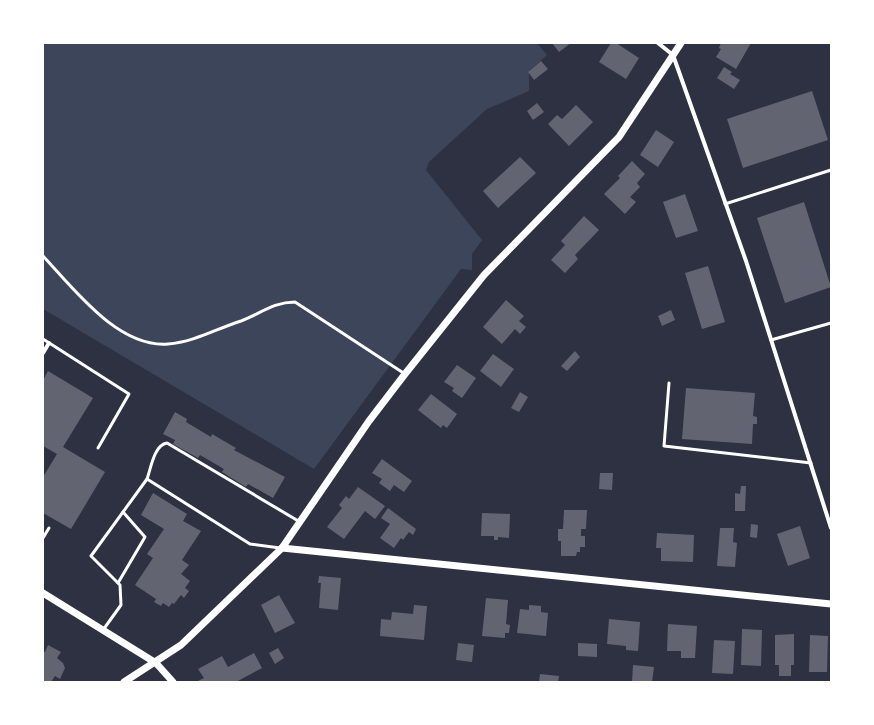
<svg xmlns="http://www.w3.org/2000/svg" width="874" height="725" viewBox="0 0 874 725" font-family="'Work Sans',sans-serif">
<rect width="100%" height="100%" fill="#2d3142"/>
<path fill="#3c4559" d="M43 43H537L547 55 529 71V91L487 109 429 162 426 170 482 240 472 254V270L461 269 314 469 43 309Z"/>
<g fill="#626471">
<path d="M552 43H571L559 52Z"/>
<path d="M611 43H616L639 58 626 79 599 62Z"/>
<path d="M721 43 725 44 751 43 736 69 716 57 721 49 719 48Z"/>
<path d="M541 61 548 69 534 80 528 72Z"/>
<path d="M724 67 732 72 730 74 740 80 734 89 717 78Z"/>
<path d="M812 91 828 140 743 168 727 119Z"/>
<path d="M537 103 544 112 533 120 527 111Z"/>
<path d="M576 105 593 122 569 146 548 124 557 115 562 119Z"/>
<path d="M656 130 674 142 658 167 640 155Z"/>
<path d="M520 157 536 173 498 208 483 191Z"/>
<path d="M632 161 645 174 637 183 640 187 630 197 636 202 625 214 604 194 620 178 618 176Z"/>
<path d="M685 194 698 231 676 238 663 202Z"/>
<path d="M804 202 831 287 785 303 757 218Z"/>
<path d="M584 216 599 230 575 255 578 259 565 273 551 260 565 245 561 241Z"/>
<path d="M708 266 725 322 702 329 685 273Z"/>
<path d="M506 300 524 316 519 321 526 327 520 334 515 329 502 344 483 327Z"/>
<path d="M671 310 675 320 662 326 658 316Z"/>
<path d="M575 351 580 357 567 371 561 366Z"/>
<path d="M493 354 514 369 501 387 480 371Z"/>
<path d="M457 365 476 378 462 398 452 391 454 388 444 382Z"/>
<path d="M48 371 93 398 63 447 105 472 71 529 43 513V477L57 454 43 446V380Z"/>
<path d="M686 388 755 393 753 416 757 417V424H753L752 444 682 439Z"/>
<path d="M520 392 528 397 519 412 511 408Z"/>
<path d="M431 394 457 414 447 428 443 425 441 428 418 410Z"/>
<path d="M175 412 187 419 186 422 211 437 212 434 236 448 234 450 285 477 273 498 248 484 246 487 222 472 224 469 200 455 198 458 173 444 175 440 163 434Z"/>
<path d="M382 459 412 481 404 492 394 485 390 491 379 483 382 479 372 473Z"/>
<path d="M600 473H613L612 490 599 489Z"/>
<path d="M741 486H746L745 511H735V493L740 494Z"/>
<path d="M358 487 385 506 375 519 365 511 344 539 327 527 342 508 339 505 346 496 349 499Z"/>
<path d="M153 493 187 514 183 521 201 531 182 560 189 565 181 574 190 581 185 588 189 591 184 598 181 595 174 604 172 603 169 607 163 603 161 606 154 602 156 599 135 585 153 558 147 554 164 529 141 515Z"/>
<path d="M388 508 416 529 413 535 409 532 403 540 401 538 394 548 380 538 390 524 381 518Z"/>
<path d="M564 510H587L586 529H581V536H585V547H580V552H577L576 556H561V541H558V529H563Z"/>
<path d="M482 513 510 514 509 538 498 537V540H494V536H481Z"/>
<path d="M751 524 758 525 757 538 750 537Z"/>
<path d="M800 526 810 558 788 566 777 534Z"/>
<path d="M720 528H734L733 542 737 543 735 567 717 566Z"/>
<path d="M657 533 694 535 693 562 661 561V548H656Z"/>
<path d="M319 576 341 578 338 610 319 608 321 583H318Z"/>
<path d="M279 595 295 623 275 633 261 605Z"/>
<path d="M486 598 508 600 506 624 510 625 509 633H505V638L482 636Z"/>
<path d="M414 605 427 606 424 640 380 636 381 619 391 620 392 612 413 614Z"/>
<path d="M529 605 541 606V612L548 613 546 636 517 633 520 609 529 610Z"/>
<path d="M609 619 640 622 638 651 626 650V646L607 644Z"/>
<path d="M668 624 697 626 695 658H681V651H667Z"/>
<path d="M742 629 762 630 761 666 741 665Z"/>
<path d="M794 634V665H791V676H779V665H775V635Z"/>
<path d="M810 635 828 636 827 672H809Z"/>
<path d="M714 640 735 641 733 674 712 673Z"/>
<path d="M458 643 474 645 472 662 456 660Z"/>
<path d="M578 643 597 644V657L578 656Z"/>
<path d="M48 645 61 652 57 658 63 663 65 668 60 679 55 676 51 682H43V651L45 652Z"/>
<path d="M278 648 284 658 275 664 269 653Z"/>
<path d="M254 653 262 668 236 682H196L204 678 198 669 222 656 228 667Z"/>
<path d="M633 665 654 667 652 682H632Z"/>
<path d="M540 674 559 676 558 682H539Z"/>
</g>
<g fill="none" stroke-linecap="round" stroke-linejoin="round">
<g stroke="#fff" stroke-width="3">
<path d="M725 204 831 170"/>
<path d="M43 256C74 289 118 348 168 344 194 342 216 329 241 321 260 314 273 302 295 302L405 374"/>
<path d="M43 339 129 394 98 448"/>
<path d="M771 340 831 323"/>
<path d="M669 383 664 446 811 463"/>
<path d="M147 479C151 468 154 445 167 443L300 522"/>
<path d="M43 538 49 528"/>
<path d="M118 583 145 537 123 512"/>
<path d="M103 630 121 605 120 585 91 556 147 479 250 544 280 548"/>
</g>
<g stroke="#fff" stroke-width="4">
<path d="M658 43 673 55 746 261 831 528"/>
<path d="M43 353 49 343"/>
</g>
<g stroke="#fff" stroke-width="7">
<path d="M282 548 831 604"/>
<path d="M43 593 156 663 173 682"/>
<path d="M124 682 181 645 282 548 369 421 405 374 484 275 619 137 681 43"/>
</g>
</g>
<rect width="874" height="725" fill="none" stroke="#ffffff" stroke-width="88"/>
</svg>
